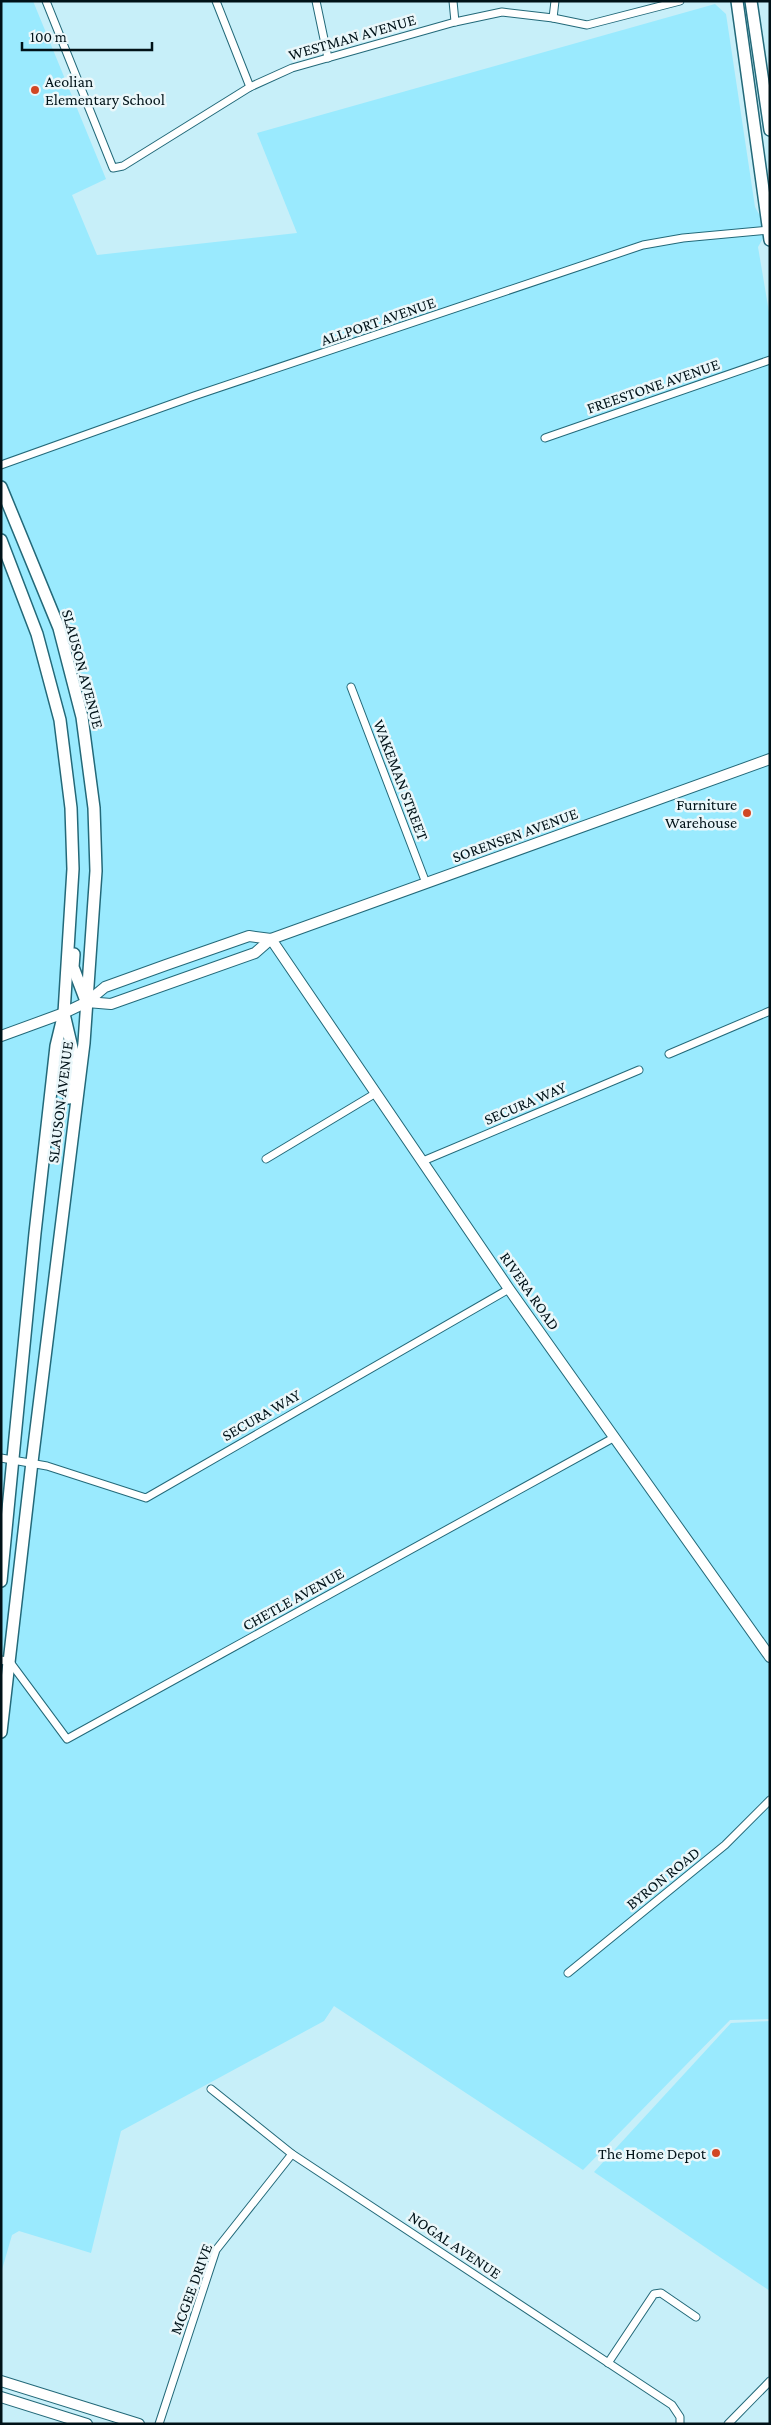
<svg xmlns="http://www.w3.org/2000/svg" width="771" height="2425" viewBox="0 0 771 2425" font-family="'Crimson Pro',serif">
<rect width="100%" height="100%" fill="#c7eff9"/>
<g fill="#9aeafe">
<path d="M1 1H33L106 179 72 195 97 255 297 233 257 133 715 4 726 14 755 207 768 230 758 247 770 318V2019L730 2020 583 2170 334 2006 324 2021 121 2131 91 2253 19 2231 12 2235 1 2273Z"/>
<path d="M770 2021V2291L594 2172 731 2023Z"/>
</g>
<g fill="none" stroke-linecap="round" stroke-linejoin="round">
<g stroke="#236979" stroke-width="9">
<g id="street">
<path d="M46 1 113 168 123 166 250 87 292 68 455 22 502 12 553 18 587 25 680 1"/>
<path d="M216 1 250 87"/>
<path d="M316 1 328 58"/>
<path d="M453 1 455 22"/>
<path d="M553 18 555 1"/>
<path d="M545 438 770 360"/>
<path d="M1 465 194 396 643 245 683 238 770 230"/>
<path d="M351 687 426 883"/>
<path d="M669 1054 770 1011"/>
<path d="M266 1159 376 1093"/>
<path d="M423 1161 639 1070"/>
<path d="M1 1458 47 1466 146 1498 509 1289"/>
<path d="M1 1660 10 1662 67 1739 615 1437"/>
<path d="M568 1973 725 1845 770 1800"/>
<path d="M211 2089 292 2154 672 2405 680 2417V2424"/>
<path d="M608 2363 654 2294 661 2293 696 2317"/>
<path d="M159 2424 216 2250 292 2154"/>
<path d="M728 2424 770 2381"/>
</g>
</g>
<g stroke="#236979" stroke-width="12">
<g id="secondary">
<path d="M271 939 509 1289 770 1657"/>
<path d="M87 1002 111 1004 255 953 271 939 770 759"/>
<path d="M1 1036 64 1013 87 1002 105 987 166 965 249 936 271 939"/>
<path d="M1 2381 139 2424"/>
<path d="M1 2397 87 2424"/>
</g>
</g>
<g stroke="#236979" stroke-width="14">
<g id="primary">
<path d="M737 1 770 240"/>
<path d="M751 1 770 130"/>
<path d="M1 487 59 628 82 717 94 808 96 871 84 1043 32 1462 1 1732"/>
<path d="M1 540 37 634 60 720 71 808 73 869 64 1013 56 1046 35 1233 1 1581"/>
<path d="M74 954 73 967 86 1001"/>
<path d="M65 1018 73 1052 69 1098"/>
</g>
</g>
<use href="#street" stroke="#fff" stroke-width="7"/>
<use href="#secondary" stroke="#fff" stroke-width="10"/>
<use href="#primary" stroke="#fff" stroke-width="11"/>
</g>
<g fill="#d14724" stroke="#eaf7fa" stroke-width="2">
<circle cx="35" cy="90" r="5"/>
<circle cx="747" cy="813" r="5"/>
<circle cx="716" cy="2153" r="5"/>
</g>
<g text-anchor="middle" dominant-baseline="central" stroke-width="5" stroke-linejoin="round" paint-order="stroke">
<g font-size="16" fill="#001218" stroke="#eaf7fa">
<text transform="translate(352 37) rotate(-16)">WESTMAN AVENUE</text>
<text transform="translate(378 321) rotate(-19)">ALLPORT AVENUE</text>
<text transform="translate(653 386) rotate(-19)">FREESTONE AVENUE</text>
<text transform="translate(83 669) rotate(75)">SLAUSON AVENUE</text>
<text transform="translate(401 780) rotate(69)">WAKEMAN STREET</text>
<text transform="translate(515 835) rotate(-20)">SORENSEN AVENUE</text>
<text transform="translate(60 1102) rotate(-83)">SLAUSON AVENUE</text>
<text transform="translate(525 1103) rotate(-23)">SECURA WAY</text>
<text transform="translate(530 1291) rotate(55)">RIVERA ROAD</text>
<text transform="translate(261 1415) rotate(-30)">SECURA WAY</text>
<text transform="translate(293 1599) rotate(-29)">CHETLE AVENUE</text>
<text transform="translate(663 1878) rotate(-39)">BYRON ROAD</text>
<text transform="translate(455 2245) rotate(34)">NOGAL AVENUE</text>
<text transform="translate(191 2289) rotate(-70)">MCGEE DRIVE</text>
</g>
<g font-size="16" fill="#001218" stroke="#eaf7fa" text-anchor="end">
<text x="45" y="81" text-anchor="start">Aeolian<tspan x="45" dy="18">Elementary School</tspan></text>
<text x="737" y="804">Furniture<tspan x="737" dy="18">Warehouse</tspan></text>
<text x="706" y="2153">The Home Depot</text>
</g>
</g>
<rect width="771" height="2425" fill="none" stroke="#001218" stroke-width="5"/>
<path d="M22 42v8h130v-8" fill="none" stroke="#001218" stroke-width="2.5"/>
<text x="30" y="42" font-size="15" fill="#001218" stroke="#eaf7fa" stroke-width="4" paint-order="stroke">100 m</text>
</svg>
